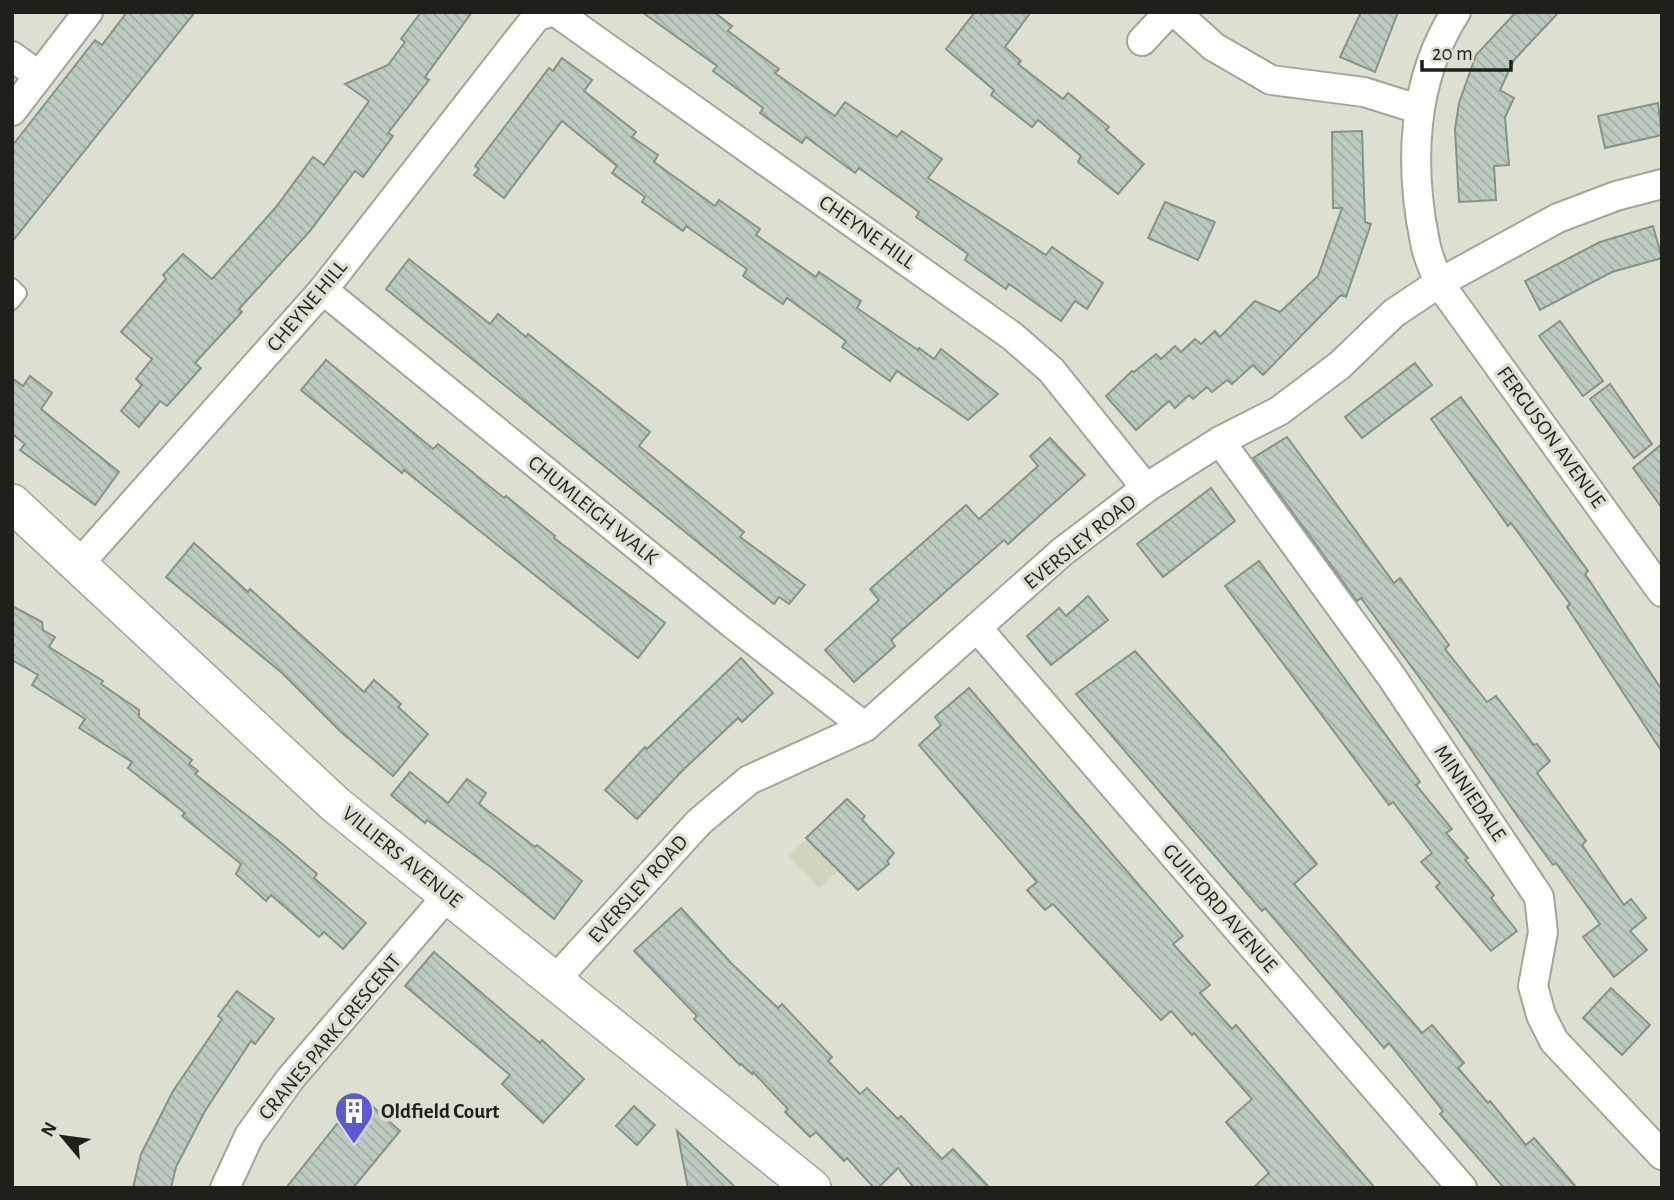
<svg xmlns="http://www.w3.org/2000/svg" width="1674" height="1200" viewBox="0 0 1674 1200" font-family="'Alegreya Sans',sans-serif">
<defs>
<pattern id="building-back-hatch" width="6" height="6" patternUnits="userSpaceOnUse" patternTransform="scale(1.75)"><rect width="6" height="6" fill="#bdcabf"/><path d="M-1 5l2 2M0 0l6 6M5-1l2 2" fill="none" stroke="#a2ada4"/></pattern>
</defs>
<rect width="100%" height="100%" fill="#dde0d0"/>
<path fill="#d0d5be" d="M806 840 837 872 819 888 789 856Z"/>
<g fill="url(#building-back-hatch)" stroke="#869388" stroke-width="2">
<path d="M127 12H195L12 242V146L95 40 102 45Z"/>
<path d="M421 12H472L425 77 429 80 388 133 393 136 363 177 355 171 310 231 239 309 242 312 195 363 201 368 167 406 160 401 139 427 121 411 142 385 136 379 152 359 121 332 166 279 163 275 183 254 212 279 276 207 313 157 324 165 369 101 345 84 388 65 405 42 401 39Z"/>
<path d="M642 12H714L732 26 728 31 779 69 775 73 835 116 845 102 897 137 902 131 942 159 928 178 1046 255 1052 247 1103 283 1087 309 1075 301 1061 321 1009 284 1006 289 965 260 968 254 916 217 919 212 859 168 855 173 806 137 802 143 760 113 763 108 713 71 717 66Z"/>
<path d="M975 12H1031L1005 47 1021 61 1018 64 1063 99 1068 93 1109 127 1106 130 1144 164 1118 194 1078 162 1081 156 1038 120 1032 127 991 95 994 90 946 49Z"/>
<path d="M1361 12H1398L1375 72 1340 57Z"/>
<path d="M1516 12H1559L1514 60 1500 90 1514 98 1505 117 1509 165 1494 166 1496 200 1459 202 1455 129 1459 103 1476 55Z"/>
<path d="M562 58 592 80 584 91 636 132 632 137 658 155 654 162 715 206 719 200 760 229 756 235 816 277 819 272 861 301 857 308 918 350 919 348 934 359 941 349 998 394 968 420 897 371 890 381 842 347 846 341 787 298 783 304 743 276 747 269 686 226 683 231 642 202 645 197 612 173 617 166 562 121 504 198 474 175 479 169 475 166 549 68 553 71Z"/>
<path d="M1658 103 1662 135 1605 148 1598 116Z"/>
<path d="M1362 131 1365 222 1371 224 1346 297 1341 295 1263 375 1253 365 1232 384 1227 380 1212 392 1207 387 1193 399 1189 395 1175 408 1169 401 1136 430 1106 396 1132 371 1134 372 1156 354 1161 359 1175 346 1181 352 1195 339 1201 344 1215 331 1220 337 1255 301 1280 312 1318 276 1342 208H1333L1332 132Z"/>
<path d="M1165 202 1215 222 1198 260 1148 238Z"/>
<path d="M1653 226 1662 258 1612 272 1540 310 1525 281 1600 242Z"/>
<path d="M409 259 490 324 498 314 526 337 528 334 650 432 639 446 744 532 740 537 805 585 789 604 779 597 774 604 386 289Z"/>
<path d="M1560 321 1603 381 1583 396 1539 336Z"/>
<path d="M326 360 433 449 438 444 504 498 506 496 555 536 554 538 665 623 638 658 404 470 402 473 301 390Z"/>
<path d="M1415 363 1432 385 1362 438 1345 417Z"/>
<path d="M30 376 52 393 41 409 119 472 95 505 20 450 25 444 12 434V378L23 386Z"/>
<path d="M1610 384 1652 444 1634 458 1590 399Z"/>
<path d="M1461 397 1588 571 1585 574 1662 690V752L1567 607 1570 604 1511 523 1508 526 1431 419Z"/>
<path d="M1287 437 1394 583 1400 578 1449 645 1445 649 1487 702 1496 696 1534 745 1537 744 1550 761 1537 773 1586 841 1582 845 1624 905 1631 899 1646 918 1630 931 1647 950 1614 977 1583 937 1600 924 1556 863 1553 865 1518 817 1449 718 1361 598 1357 601 1253 458Z"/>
<path d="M1050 438 1085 475 1008 544 1004 540 891 640 895 646 854 682 825 650 879 600 870 589 966 505 979 519 1038 466 1030 456Z"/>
<path d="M1662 444V508L1633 468Z"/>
<path d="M1211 488 1235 521 1163 577 1137 544Z"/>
<path d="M194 543 248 592 250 589 364 692 374 680 401 704 398 707 428 734 393 776 341 732 282 673 166 577Z"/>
<path d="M1259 561 1420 782 1416 785 1452 829 1446 833 1468 858 1465 860 1494 895 1491 898 1517 931 1491 951 1436 887 1440 883 1421 862 1432 853 1393 802 1389 805 1225 586Z"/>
<path d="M1088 596 1108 620 1051 665 1027 636 1059 608 1066 616Z"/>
<path d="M12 606 42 622 43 630 55 637 49 647 103 681 101 684 139 710V717L192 760 189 764 198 771 195 774 280 842 317 874 314 878 366 923 343 949 324 932 319 937 271 895 266 901 236 874 241 864 182 816 185 813 128 768 132 762 79 728 85 719 32 685 38 675 12 660Z"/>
<path d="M1135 651 1220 747 1317 864 1294 884 1422 1033 1432 1025 1464 1063 1458 1068 1488 1103 1490 1101 1526 1145 1534 1138 1577 1188H1504L1440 1114 1443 1111 1389 1043 1384 1048 1265 908 1262 911 1076 694Z"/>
<path d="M741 658 773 693 742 722 738 718 681 772 637 819 605 790 645 747 647 749Z"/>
<path d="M969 688 1183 936 1173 944 1210 985 1200 993 1232 1029 1236 1025 1375 1188H1253L1269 1173 1226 1122 1252 1099 1194 1033 1192 1035 1171 1011 1161 1020 1053 904 1045 910 1027 890 1037 882 919 745 941 725 935 717Z"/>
<path d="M410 772 448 803 467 779 486 793 479 804 535 847 537 845 582 881 554 919 496 871 427 820 425 823 391 795Z"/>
<path d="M847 799 865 816 862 820 894 853 887 861 889 864 858 890 806 838Z"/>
<path d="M681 908 731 963 778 1008 782 1004 832 1057 828 1061 860 1094 867 1088 898 1119 901 1116 942 1159 953 1149 990 1188H914L898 1168 878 1188H874L847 1158 844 1161 816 1132 810 1137 785 1112 788 1109 753 1072 752 1074 741 1064 740 1065 694 1019 697 1016 634 951Z"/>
<path d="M434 952 540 1043 542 1040 584 1079 543 1123 502 1084 510 1075 405 986Z"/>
<path d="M1611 988 1650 1025 1622 1055 1583 1018Z"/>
<path d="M237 991 274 1019 255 1044 251 1041 205 1111 176 1167 171 1188H133L141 1154 173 1091 222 1019 218 1016Z"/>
<path d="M360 1095 400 1131 353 1188H286Z"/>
<path d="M634 1106 655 1125 637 1145 616 1126Z"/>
<path d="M677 1131 736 1188H688Z"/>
</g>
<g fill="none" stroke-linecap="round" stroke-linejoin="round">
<g stroke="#a3a697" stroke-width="18">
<path id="service" d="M12 286 19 293 12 302"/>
</g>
<g stroke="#a3a697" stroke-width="32">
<g id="minor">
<path d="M556 12 1012 336 1051 370 1146 488"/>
<path d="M1175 12 1214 47 1271 80 1364 92 1418 109"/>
<path d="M1456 12C1412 80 1409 165 1425 242 1427 256 1434 269 1439 283L1662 592"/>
<path d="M1142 41 1169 12"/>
<path d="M12 56 39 76"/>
<path d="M12 111 88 12"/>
<path d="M323 290 734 625 865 727"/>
<path d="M1220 441 1391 676 1539 897 1543 932 1533 986 1541 1015 1554 1041 1662 1155"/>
<path d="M79 564 323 290 537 16 552 12"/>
<path d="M978 629 1462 1188"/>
<path d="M555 980 699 822 749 780 865 727 1062 552 1146 488 1220 441 1279 411 1340 365 1394 313 1439 283 1558 218 1616 196 1662 184"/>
<path d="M225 1188 249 1136 290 1079 448 895"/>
</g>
</g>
<g stroke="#a3a697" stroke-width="40">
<path id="tertiary" d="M12 503 336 805 812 1188"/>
</g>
<use href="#service" stroke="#fff" stroke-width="14"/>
<use href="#minor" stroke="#fff" stroke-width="28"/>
<use href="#tertiary" stroke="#fff" stroke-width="37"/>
</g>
<defs>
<g id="building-pin" transform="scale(2.0125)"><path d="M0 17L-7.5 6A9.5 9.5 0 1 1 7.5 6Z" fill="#5a5bd3" stroke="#dde0d0"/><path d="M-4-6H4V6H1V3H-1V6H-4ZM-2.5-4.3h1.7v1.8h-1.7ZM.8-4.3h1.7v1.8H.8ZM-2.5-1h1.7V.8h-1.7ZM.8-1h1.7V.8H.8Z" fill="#fff"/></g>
</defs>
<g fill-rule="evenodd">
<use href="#building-pin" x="354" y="1111"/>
</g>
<g text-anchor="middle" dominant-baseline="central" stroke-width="7" stroke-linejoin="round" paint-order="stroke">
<g font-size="21" fill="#1f201a" stroke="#dde0d0">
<text transform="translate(867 232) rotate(35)">CHEYNE HILL</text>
<text transform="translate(307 306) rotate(-50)">CHEYNE HILL</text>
<text transform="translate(1551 437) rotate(54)">FERGUSON AVENUE</text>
<text transform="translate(593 510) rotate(39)">CHUMLEIGH WALK</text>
<text transform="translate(1080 542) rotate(-39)">EVERSLEY ROAD</text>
<text transform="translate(1470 793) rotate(56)">MINNIEDALE</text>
<text transform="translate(402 857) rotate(39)">VILLIERS AVENUE</text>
<text transform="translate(638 889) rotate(-48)">EVERSLEY ROAD</text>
<text transform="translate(1220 908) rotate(49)">GUILFORD AVENUE</text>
<text transform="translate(330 1037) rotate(-50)">CRANES PARK CRESCENT</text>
</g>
<g font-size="21" font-weight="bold" fill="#1f201a" stroke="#dde0d0" text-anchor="start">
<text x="381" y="1111">Oldfield Court</text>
</g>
</g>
<rect width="1674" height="1200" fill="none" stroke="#1f201a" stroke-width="28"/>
<g transform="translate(63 1137) rotate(299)" stroke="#dde0d0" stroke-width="5" paint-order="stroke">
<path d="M0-5L12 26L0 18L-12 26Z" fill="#1f201a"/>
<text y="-10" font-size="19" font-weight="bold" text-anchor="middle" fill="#1f201a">N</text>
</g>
<path d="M1422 60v10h89v-10" fill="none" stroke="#1f201a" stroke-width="3.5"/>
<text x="1432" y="60" font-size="21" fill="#1f201a" stroke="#dde0d0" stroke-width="5" paint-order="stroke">20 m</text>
</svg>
